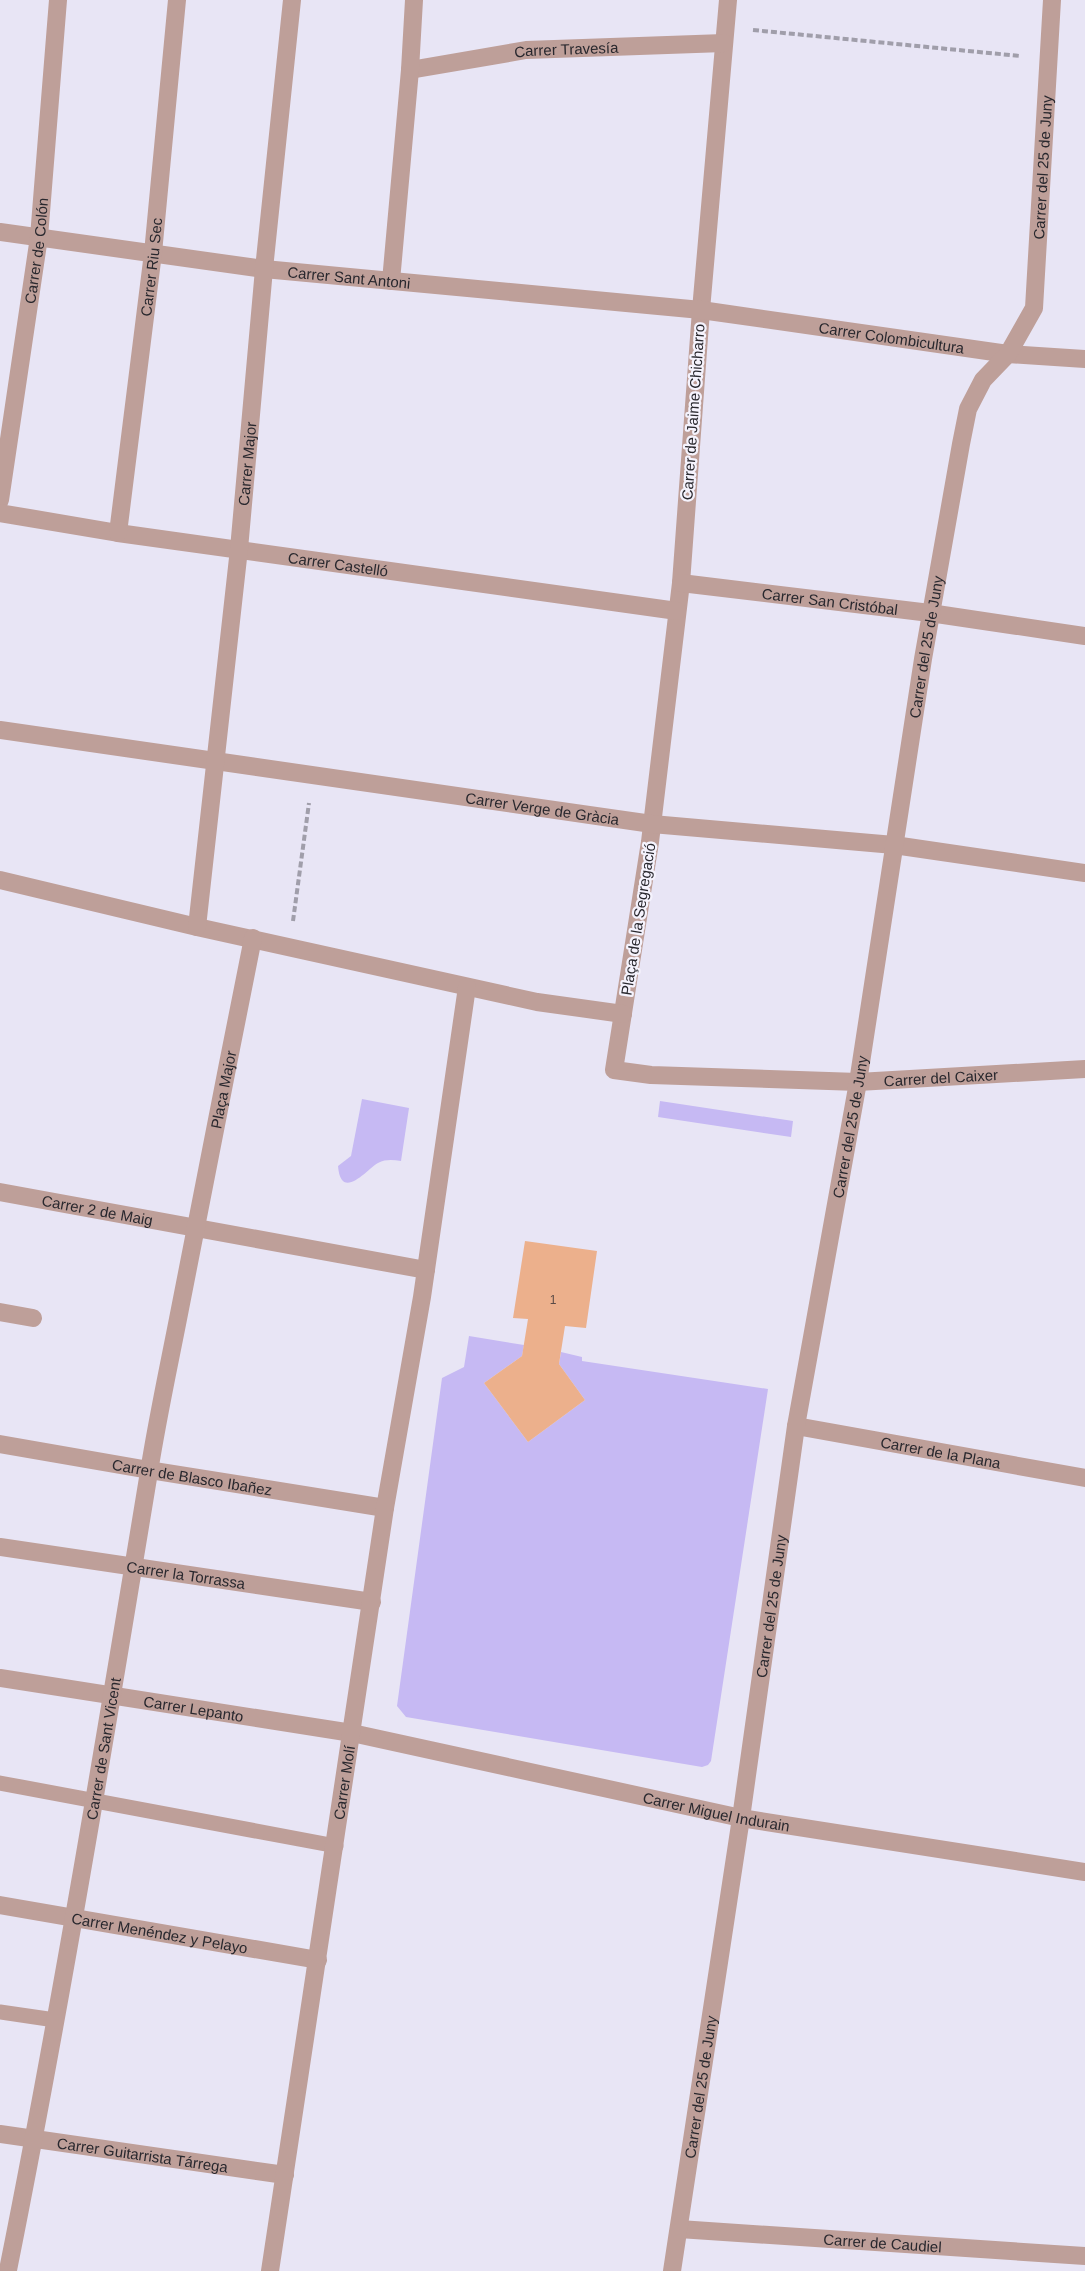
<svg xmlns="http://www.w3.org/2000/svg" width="1085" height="2271" viewBox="0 0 1085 2271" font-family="Helvetica,sans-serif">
<rect width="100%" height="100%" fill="#e8e5f5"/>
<g fill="#c6b9f3">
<path d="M362 1099 409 1108 401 1161C393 1160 386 1159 378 1163 368 1168 341 1203 338 1166L351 1156Z"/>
<path d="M660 1101 793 1121 791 1137 658 1117Z"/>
<path d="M469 1336 524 1345 522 1356 484 1383 528 1442 585 1400 559 1364 561 1352 582 1357V1361L768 1389 711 1761 708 1765 702 1767 406 1717 397 1706 442 1378 464 1367Z"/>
</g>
<path fill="#ecb08c" d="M525 1241 597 1251 586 1328 565 1326 559 1364 585 1400 528 1442 484 1383 522 1356 528 1319 513 1318Z"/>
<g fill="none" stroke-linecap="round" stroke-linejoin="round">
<g stroke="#a09eaa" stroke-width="4" stroke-dasharray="6 3" stroke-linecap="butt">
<path d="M753 30 1020 56"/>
<path d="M293 921 309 803"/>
</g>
<g stroke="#be9f99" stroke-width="15">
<path d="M0 1783 336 1846"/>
<path d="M0 2012 55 2020"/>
</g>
<g stroke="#be9f99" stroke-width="18">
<path id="s1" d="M728 0 701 310 681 583 650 842 614 1070 651 1075 858 1082 1085 1069"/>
<path id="s2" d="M410 70 526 50 724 43"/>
<path id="s3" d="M0 232 264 269 701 310 1008 354 1085 359"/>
<path d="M391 281 410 70 414 0"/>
<path id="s4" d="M0 500 39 237 58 0"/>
<path id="s5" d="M0 513 118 533 677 611"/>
<path id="s6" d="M118 533 153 253 177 0"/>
<path id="s7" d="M681 583 930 613 1085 636"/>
<path id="s8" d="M0 730 652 824 894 845 1085 873"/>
<path d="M0 880 197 927 537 1002 623 1014"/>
<path id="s9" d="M197 927 239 549 264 269 292 0"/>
<path id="s10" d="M0 1192 426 1270"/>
<path d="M0 1312 33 1318"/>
<path id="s11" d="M796 1426 1085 1478"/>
<path id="s12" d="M0 1444 149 1470 385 1508"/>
<path id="s13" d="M0 1547 372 1602"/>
<path id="s14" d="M0 1678 352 1733 741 1818 1085 1872"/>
<path id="s15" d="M0 1905 318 1960"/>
<path id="s16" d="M0 2134 285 2175"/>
<path id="s17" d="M679 2229 1085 2256"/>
<path id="s18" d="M8 2270C61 2005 105 1739 149 1472 157 1421 168 1370 178 1319 202 1191 228 1065 253 938"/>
<path id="s19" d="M270 2271 385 1508 422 1297 467 987"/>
<path id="s20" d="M672 2271 741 1818 796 1426 858 1082 923 659 961 444 968 409 983 380 1008 354 1034 308 1052 0"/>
</g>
</g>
<g text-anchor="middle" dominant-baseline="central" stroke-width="4.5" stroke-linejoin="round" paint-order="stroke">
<g font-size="12" fill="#5a4a46">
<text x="553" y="1300">1</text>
</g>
<g font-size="15" fill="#29282e" stroke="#f5f3fd">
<text stroke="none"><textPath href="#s2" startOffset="158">Carrer Travesía</textPath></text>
<text stroke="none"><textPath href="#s20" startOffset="2148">Carrer del 25 de Juny</textPath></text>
<text stroke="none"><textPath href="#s4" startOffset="252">Carrer de Colón</textPath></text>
<text stroke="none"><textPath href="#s6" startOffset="268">Carrer Riu Sec</textPath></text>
<text stroke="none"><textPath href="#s3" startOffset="352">Carrer Sant Antoni</textPath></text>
<text stroke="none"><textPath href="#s3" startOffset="898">Carrer Colombicultura</textPath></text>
<text transform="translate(693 412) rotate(-86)">Carrer de Jaime Chicharro</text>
<text stroke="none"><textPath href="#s9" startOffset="466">Carrer Major</textPath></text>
<text stroke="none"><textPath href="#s5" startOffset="342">Carrer Castelló</textPath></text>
<text stroke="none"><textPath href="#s7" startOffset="150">Carrer San Cristóbal</textPath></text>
<text stroke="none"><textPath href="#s20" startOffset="1644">Carrer del 25 de Juny</textPath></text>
<text stroke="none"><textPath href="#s8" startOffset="548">Carrer Verge de Gràcia</textPath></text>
<text transform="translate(638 919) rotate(-81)">Plaça de la Segregació</text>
<text stroke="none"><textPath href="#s1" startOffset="1404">Carrer del Caixer</textPath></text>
<text stroke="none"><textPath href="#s18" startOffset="1200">Plaça Major</textPath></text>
<text stroke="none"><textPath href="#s20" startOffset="1158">Carrer del 25 de Juny</textPath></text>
<text stroke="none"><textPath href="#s10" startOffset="99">Carrer 2 de Maig</textPath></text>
<text stroke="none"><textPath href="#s11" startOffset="147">Carrer de la Plana</textPath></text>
<text stroke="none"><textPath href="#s12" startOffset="195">Carrer de Blasco Ibañez</textPath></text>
<text stroke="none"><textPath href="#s13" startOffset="188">Carrer la Torrassa</textPath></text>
<text stroke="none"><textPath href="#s20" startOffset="672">Carrer del 25 de Juny</textPath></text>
<text stroke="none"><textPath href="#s14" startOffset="196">Carrer Lepanto</textPath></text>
<text stroke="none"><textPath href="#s18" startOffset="530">Carrer de Sant Vicent</textPath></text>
<text stroke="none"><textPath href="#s19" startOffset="494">Carrer Molí</textPath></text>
<text stroke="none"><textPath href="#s14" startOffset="729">Carrer Miguel Indurain</textPath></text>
<text stroke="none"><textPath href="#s15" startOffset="162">Carrer Menéndez y Pelayo</textPath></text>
<text stroke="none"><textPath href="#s20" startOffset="186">Carrer del 25 de Juny</textPath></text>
<text stroke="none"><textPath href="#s16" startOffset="144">Carrer Guitarrista Tárrega</textPath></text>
<text stroke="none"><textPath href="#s17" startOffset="204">Carrer de Caudiel</textPath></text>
</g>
</g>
</svg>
